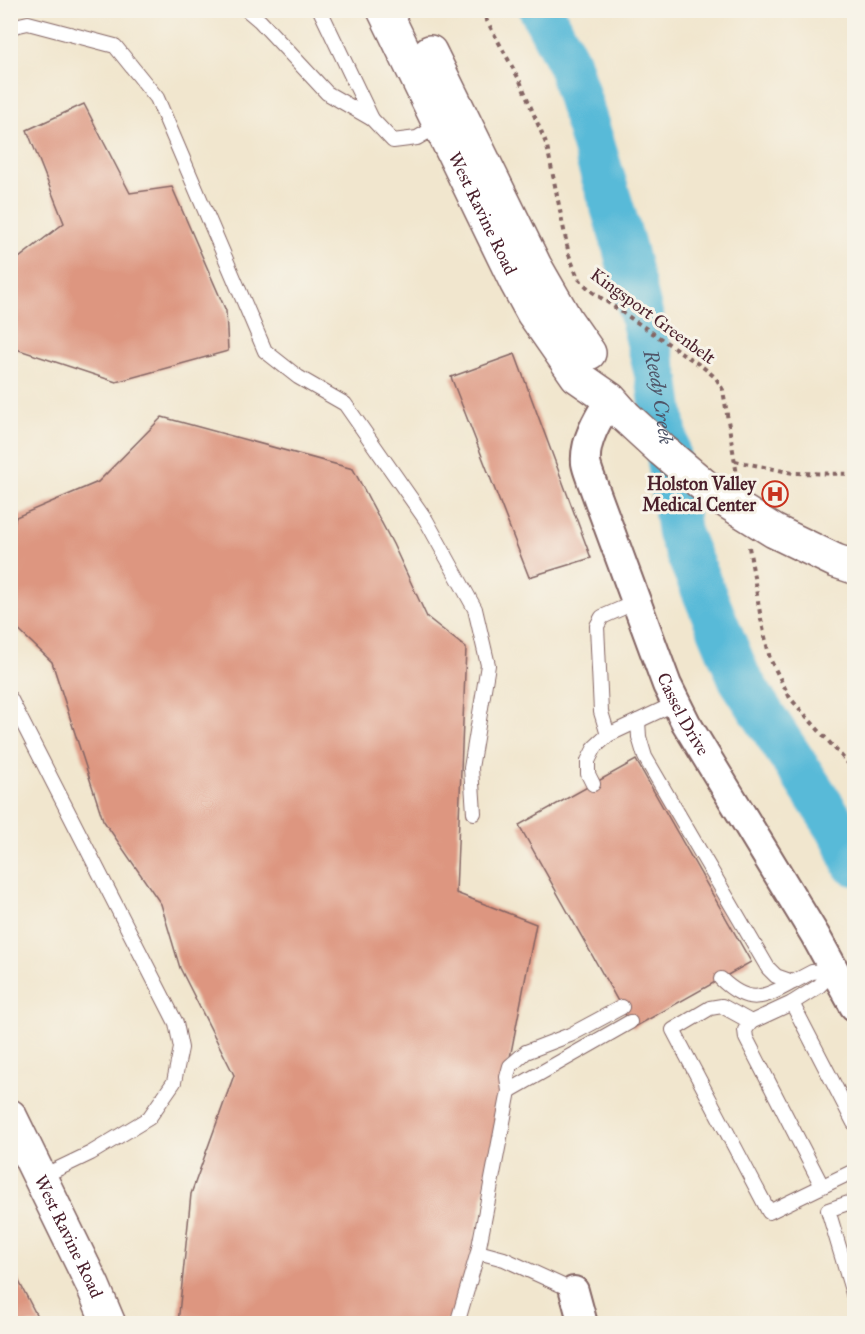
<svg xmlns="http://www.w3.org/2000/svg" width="865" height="1334" viewBox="0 0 865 1334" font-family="'IM FELL Great Primer',serif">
<rect width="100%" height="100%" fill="#f7f3e8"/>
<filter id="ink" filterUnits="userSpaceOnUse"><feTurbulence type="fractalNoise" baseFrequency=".0167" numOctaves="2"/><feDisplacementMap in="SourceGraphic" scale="12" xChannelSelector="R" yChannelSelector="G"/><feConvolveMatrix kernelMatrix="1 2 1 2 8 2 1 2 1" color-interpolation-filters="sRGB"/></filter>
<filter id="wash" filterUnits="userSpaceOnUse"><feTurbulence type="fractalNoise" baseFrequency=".008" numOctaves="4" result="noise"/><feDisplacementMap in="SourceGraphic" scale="24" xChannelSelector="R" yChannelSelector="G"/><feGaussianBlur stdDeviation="1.35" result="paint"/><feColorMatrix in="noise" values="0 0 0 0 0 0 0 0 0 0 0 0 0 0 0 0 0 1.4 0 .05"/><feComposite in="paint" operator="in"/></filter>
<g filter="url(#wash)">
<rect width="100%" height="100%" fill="#f1e6ce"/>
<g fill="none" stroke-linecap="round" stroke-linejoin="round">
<path stroke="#59bad8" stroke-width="44" id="s1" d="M541 10 568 62 623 243 658 381 679 533 740 679 843 837 854 864"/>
</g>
<g id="blocks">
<g fill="#dd9680">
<path d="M84 104 130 193 172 187 226 311 228 351 116 382 10 347V265L64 223 27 130Z"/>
<path d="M515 354 591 558 529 577 451 377Z"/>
<path d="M162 417 353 469 393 544 427 617 466 648 456 893 536 924 461 1310 442 1324H178L191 1194 234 1075 180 968 161 904 103 820 52 662 10 622V536L16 517 98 482Z"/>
<path d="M636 760 751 962 633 1028 519 825Z"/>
<path d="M10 1264 41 1324H10Z"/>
</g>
</g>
</g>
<g filter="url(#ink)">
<use href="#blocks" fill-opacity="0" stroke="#846564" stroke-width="1.5"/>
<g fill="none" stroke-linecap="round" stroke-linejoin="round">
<g stroke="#846564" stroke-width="16">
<g id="service">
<path d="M247 10 260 21 327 93 372 119 393 141 417 138 441 124"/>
<path d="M320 10 372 119"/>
<path d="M10 27 28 23 115 46 157 98 265 351 298 377 345 404 426 520 475 609 488 665 471 768 474 813"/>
<path d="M10 698 176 1023 181 1048 174 1082 149 1118 91 1153 41 1177"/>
<path d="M638 721 639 737 645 757 768 968 776 976 793 982 812 972 835 970"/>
<path d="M608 735 601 712 597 626 602 617 636 602"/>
<path d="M593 784 588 774V761L595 747 608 735 676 703"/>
<path d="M721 979C748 1005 763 999 793 982"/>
<path d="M792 1003 854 1123"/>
<path d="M751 1022 722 1006 710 1008 673 1030 769 1212 854 1171"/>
<path d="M509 1091 630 1022"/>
<path d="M822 1186 746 1038 745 1030 751 1022 792 1003 819 986 835 970"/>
<path d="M854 1201 828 1210 854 1297"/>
<path d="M574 1291 504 1259 478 1252 509 1091 507 1077 510 1066 526 1052 570 1035 622 1007"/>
<path d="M457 1324 478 1252"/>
</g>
</g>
<g stroke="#846564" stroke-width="32">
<g id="minor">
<path id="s2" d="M610 399C599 417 584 441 586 463 587 469 590 476 592 482L667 685 686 723 815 935 854 1006"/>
<path d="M574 1291 583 1324"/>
</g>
</g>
<g stroke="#846564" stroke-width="36">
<g id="tertiary">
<path id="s3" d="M384 10 516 282 533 313 577 376 610 399 625 416"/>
<path d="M430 52 535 266 566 320 589 353"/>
<path id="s4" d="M10 1116 93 1286 109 1324"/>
</g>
</g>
<g stroke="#846564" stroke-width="4" stroke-dasharray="4.5 4.5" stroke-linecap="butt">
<path d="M481 10 520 81 547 146 569 255 578 278 591 291 704 368 716 378 723 390 737 475"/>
<path d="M735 461 793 473 854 474"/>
<path d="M749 547 761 619 770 659 790 698 854 770"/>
</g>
<use href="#service" stroke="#fff" stroke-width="14"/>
<use href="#minor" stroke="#fff" stroke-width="28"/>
<use href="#tertiary" stroke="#fff" stroke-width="33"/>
<g stroke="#846564" stroke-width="36" stroke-linecap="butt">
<path id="tertiary-bridge" d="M625 416 662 450 713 493 774 531 836 561 854 567"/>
</g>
<use href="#tertiary-bridge" stroke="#fff" stroke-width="33"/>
</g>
</g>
<defs>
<g id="hospital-ring" transform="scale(1.35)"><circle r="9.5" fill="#f7f3e8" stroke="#c8321e" stroke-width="1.5"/><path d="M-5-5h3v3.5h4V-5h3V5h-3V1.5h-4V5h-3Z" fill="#c8321e"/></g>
</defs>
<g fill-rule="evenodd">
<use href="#hospital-ring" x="775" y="494"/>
</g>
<g text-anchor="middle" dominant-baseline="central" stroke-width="6" stroke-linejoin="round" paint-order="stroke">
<g font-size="18" fill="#4a1f2b" stroke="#f7f3e8">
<text stroke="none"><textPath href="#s3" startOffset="226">West Ravine Road</textPath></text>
<text transform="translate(653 316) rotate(36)">Kingsport Greenbelt</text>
<text stroke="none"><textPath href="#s2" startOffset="339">Cassel Drive</textPath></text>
<text stroke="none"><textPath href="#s4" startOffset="134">West Ravine Road</textPath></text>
</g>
<g font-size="18" font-weight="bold" fill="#4a1f2b" stroke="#f7f3e8" text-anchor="end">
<text x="756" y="484">Holston Valley<tspan x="756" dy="21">Medical Center</tspan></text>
</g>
<g font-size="20" font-style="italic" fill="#4f5568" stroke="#f7f3e8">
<text stroke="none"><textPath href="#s1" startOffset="406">Reedy Creek</textPath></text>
</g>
</g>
<rect width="865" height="1334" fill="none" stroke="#f7f3e8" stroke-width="36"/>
</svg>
